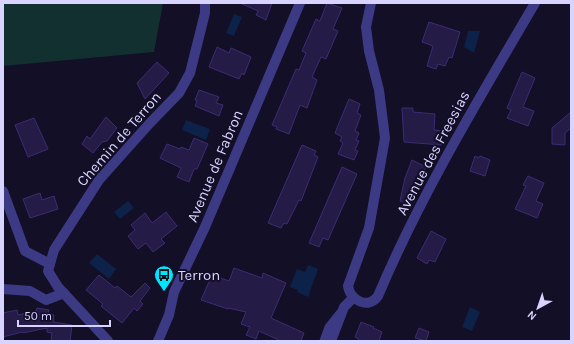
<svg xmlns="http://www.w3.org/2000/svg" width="574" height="344" viewBox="0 0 574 344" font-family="Karla,sans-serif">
<rect width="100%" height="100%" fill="#130f26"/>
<path fill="#12302f" d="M3 3H163L154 52 3 66Z"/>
<g fill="#0c2248">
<path d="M234 14 242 17 234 36 226 33Z"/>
<path d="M468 31H480L474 53 464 47Z"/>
<path d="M186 120 210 129 206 140 182 130Z"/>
<path d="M128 201 134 208 120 219 114 212Z"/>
<path d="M97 254 116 269 109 279 89 263Z"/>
<path d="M308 265 318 269 308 297 297 292 298 290 290 287 297 269 305 272Z"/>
<path d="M470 307 480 312 472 331 462 327Z"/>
</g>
<g fill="#241b47" stroke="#3b2d73">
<path d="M240 3H272L266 20 256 15 258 11Z"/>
<path d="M327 3 342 8 333 29 338 31 326 59 321 57 312 77 317 80 307 108 300 105 289 134 276 129 277 127 272 125 296 69 299 70 306 53 302 51 316 19 320 21Z"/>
<path d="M429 22 460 32 452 58 449 57 445 66 438 64 436 69 427 66 433 46 422 42Z"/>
<path d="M217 47 229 53 231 48 251 57 244 75 242 73 239 79 209 67Z"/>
<path d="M157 62 169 73 145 99 137 83Z"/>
<path d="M522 72 535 78 523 107 534 111 528 126 507 118 511 110 507 108Z"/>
<path d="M199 90 219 97 216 103 223 105 219 116 195 106 197 101 195 100Z"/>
<path d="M349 99 360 104 357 113 361 115 355 131 359 133 356 140 359 141 355 150 358 151 354 160 338 154 343 143 340 141 342 137 335 133Z"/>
<path d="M402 108H413V112L435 114 434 130 443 131 442 145 404 142Z"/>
<path d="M571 112V128L565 133V145L552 144V128Z"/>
<path d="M106 117 117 128 107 141 102 142 93 153 82 144 87 136 90 139Z"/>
<path d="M34 118 48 149 28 157 15 125Z"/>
<path d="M194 138 208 144 197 169H194L189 182 177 177 181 168 160 158 167 144 180 149 181 147 189 150Z"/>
<path d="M302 145 316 151 314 155 318 157 301 201 299 200 287 224 284 223 281 228 268 223Z"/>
<path d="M475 156 479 158 480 156 490 160 485 176 470 171Z"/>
<path d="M412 160 426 167 407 204 400 201 405 178Z"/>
<path d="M342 167 357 174 328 240 323 238 319 247 309 243Z"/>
<path d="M528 176 544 183 536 201 543 204 537 218 515 209 526 186 523 185Z"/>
<path d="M40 193 42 200 54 196 58 209 30 218 23 199Z"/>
<path d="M166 212 177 226 161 239 165 243 153 252 146 243 138 249 128 236 135 230 131 225 145 213 152 223Z"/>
<path d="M431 231 446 239 435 262 429 260 427 264 417 258Z"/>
<path d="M234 268 262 278 263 273 286 283 271 318 304 333 301 341H281L259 331 256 339 246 335 250 327 241 324 246 312 228 308V309L201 300 212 275 229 281Z"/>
<path d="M99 275 115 288 117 286 131 297 145 283 150 288 140 301 143 304 137 311 134 308 122 323 101 306 103 304 86 290Z"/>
<path d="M37 308 49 310 48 314 54 315 53 322 72 325 70 341H51L52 333 47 332V328L23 333 22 332 3 337V313L17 310 18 315 36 311Z"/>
<path d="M361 322 374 327 373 328 382 332 379 341H358L359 339 355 337Z"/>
<path d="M419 328 429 332 426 341 415 338Z"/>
</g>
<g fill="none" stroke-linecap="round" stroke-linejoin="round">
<path stroke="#3d3a85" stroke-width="7" d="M323 341 328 327 340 312"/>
<g stroke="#3d3a85" stroke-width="10">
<path d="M371 3 366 27 369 51 379 90 385 138 369 228 348 286C350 300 368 310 378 296 421 194 479 99 535 3"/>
<path d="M3 191 25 251 50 264"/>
<path d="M3 289 30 291 46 300 64 293"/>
<path d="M331 341 344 307 353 298"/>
</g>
<g stroke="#3d3a85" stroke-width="10">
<path d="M108 341 58 287 48 271 54 250 99 180 149 124 179 93 190 73 205 13V3"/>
<path d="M158 341 169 315 174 292 205 227 300 3"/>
</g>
</g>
<defs>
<g id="bus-pin" transform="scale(1)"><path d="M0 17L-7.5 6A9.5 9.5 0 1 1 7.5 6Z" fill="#00e5ff" stroke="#130f26"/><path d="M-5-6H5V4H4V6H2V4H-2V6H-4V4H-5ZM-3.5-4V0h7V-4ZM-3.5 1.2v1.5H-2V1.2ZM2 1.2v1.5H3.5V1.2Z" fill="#111"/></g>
</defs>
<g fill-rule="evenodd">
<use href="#bus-pin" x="164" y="275"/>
</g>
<g text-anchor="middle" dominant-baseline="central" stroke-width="4" stroke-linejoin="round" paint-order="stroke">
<g font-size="15" fill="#d9d4ff" stroke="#130f26">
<text transform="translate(119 139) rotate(-49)">Chemin de Terron</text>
<text transform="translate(433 153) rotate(-62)">Avenue des Freesias</text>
<text transform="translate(215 166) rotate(-67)">Avenue de Fabron</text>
</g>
<g font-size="15" fill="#d9d4ff" stroke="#130f26" text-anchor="start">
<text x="178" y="275">Terron</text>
</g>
</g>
<rect width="574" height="344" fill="none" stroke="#d9d4ff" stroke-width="8"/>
<g transform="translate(538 308) rotate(220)" stroke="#130f26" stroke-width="3" paint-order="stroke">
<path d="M0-3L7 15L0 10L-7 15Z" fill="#d9d4ff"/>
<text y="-6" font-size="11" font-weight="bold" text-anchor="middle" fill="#d9d4ff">N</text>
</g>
<path d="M18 320v6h92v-6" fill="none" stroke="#d9d4ff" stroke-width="2"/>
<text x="24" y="320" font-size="12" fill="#d9d4ff" stroke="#130f26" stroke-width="3" paint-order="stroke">50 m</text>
</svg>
